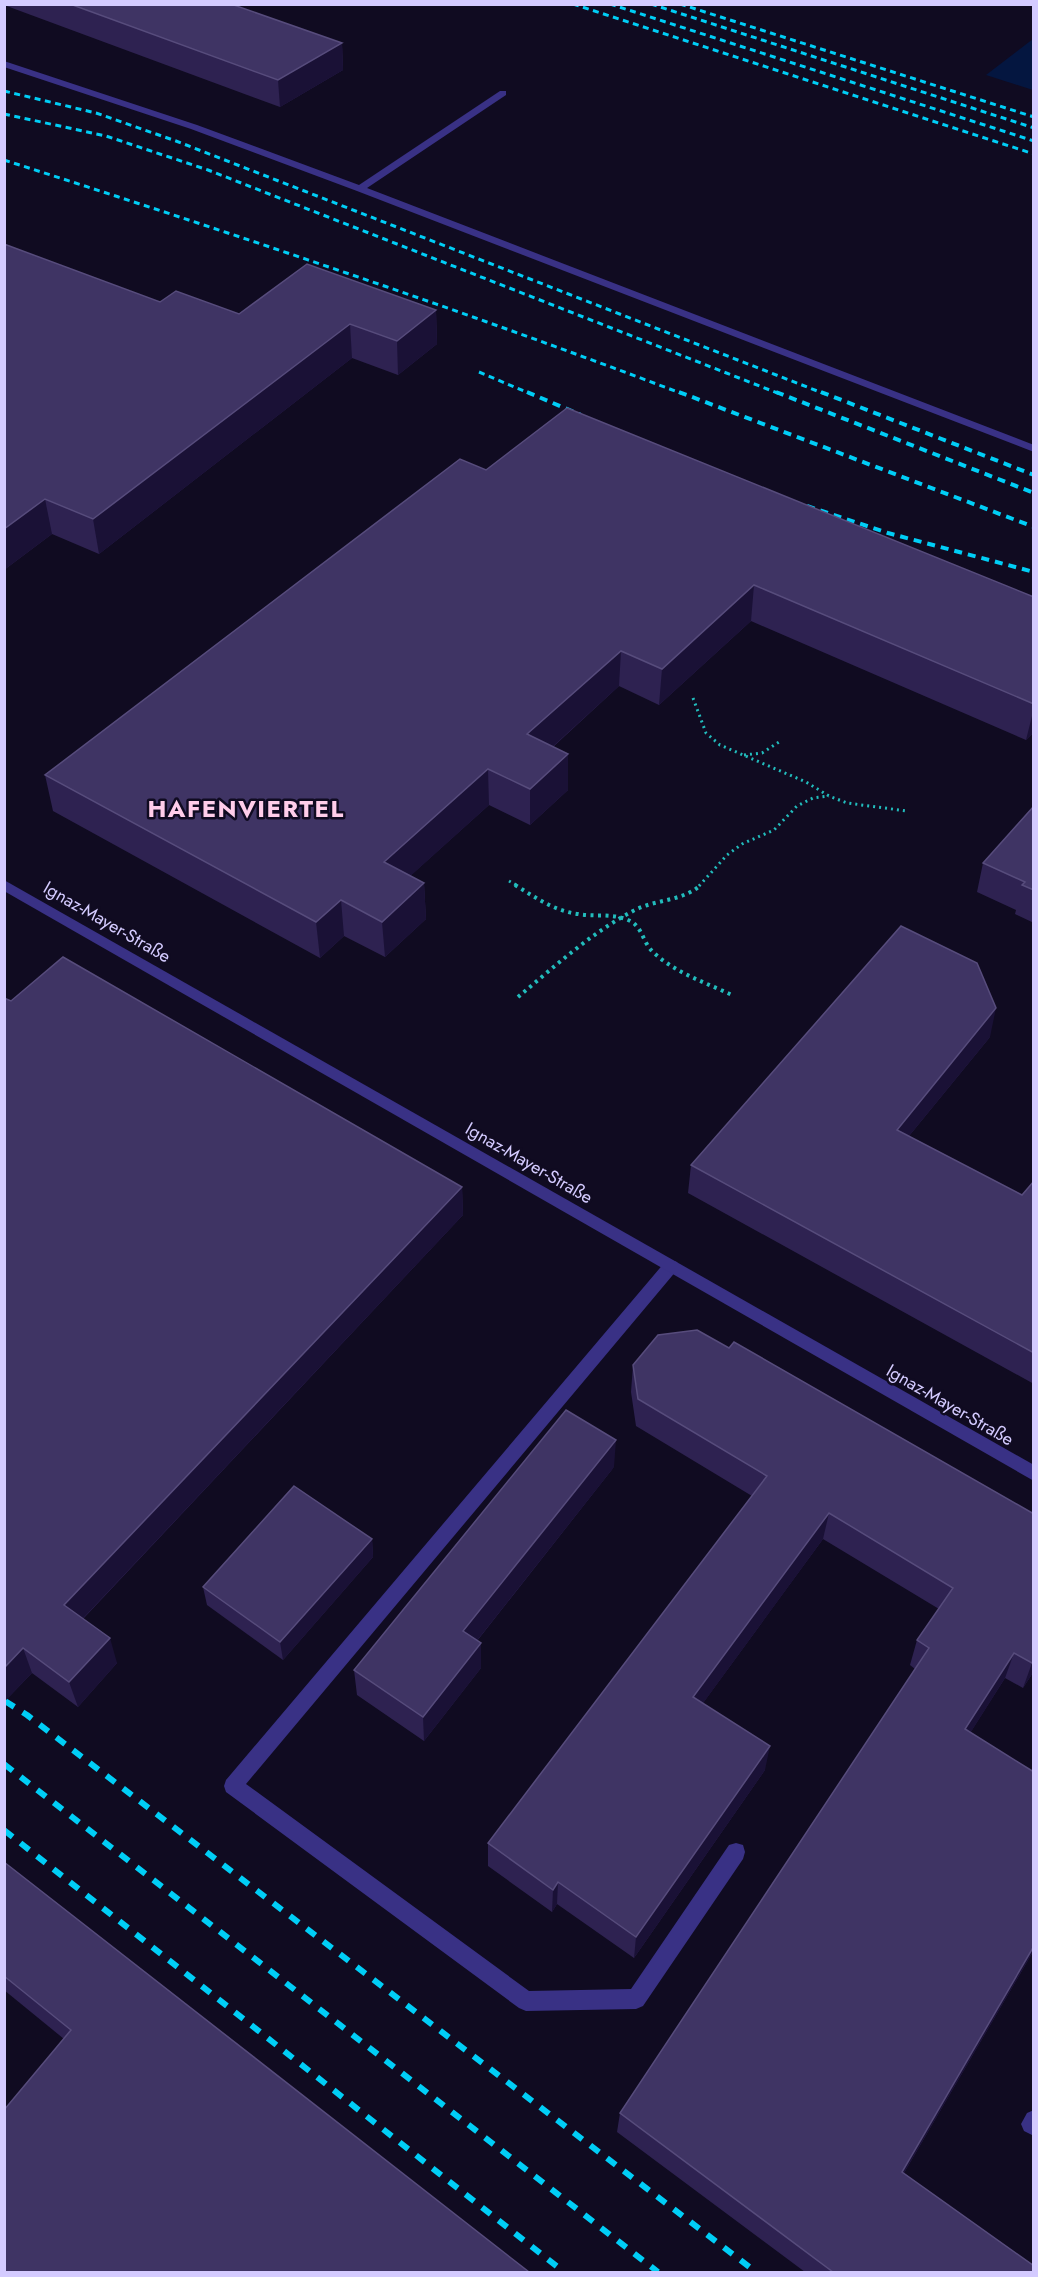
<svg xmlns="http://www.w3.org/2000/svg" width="1038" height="2277" viewBox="0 0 1038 2277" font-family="Jost,sans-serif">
<rect width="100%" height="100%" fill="#100b21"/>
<path fill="#041640" d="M1033 39V90L986 75Z"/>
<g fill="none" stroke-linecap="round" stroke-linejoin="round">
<g stroke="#22bcbc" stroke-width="3" stroke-dasharray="2 4" stroke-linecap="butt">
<path d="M693 698 706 733 720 745 806 782 829 796 847 803 907 811"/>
<path d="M744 755 762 753 779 742"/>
<path d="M509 881 518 886"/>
<path d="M699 886 727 855 742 844 774 830 797 806 813 798 829 796"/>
</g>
<g stroke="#22bcbc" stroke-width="4" stroke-dasharray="3 4.5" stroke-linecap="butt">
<path d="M515 885C535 897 554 911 578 914 594 917 612 913 628 920 643 926 642 942 653 952 675 973 707 983 734 996"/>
<path d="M518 997C554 967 591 933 633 911 655 899 681 902 701 885"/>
</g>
<g fill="#393185" fill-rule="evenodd">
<path d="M4 61 197 125 359 185 500 91H506V95L367 188 1034 445V452L357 191 191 129 4 67Z"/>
<path d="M671 1260 677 1262 679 1266 677 1270 246 1784 529 1991 631 1989 729 1845 736 1843 743 1845 745 1852 743 1859 643 2006 636 2009 526 2011 519 2008 226 1792 224 1786 226 1780 665 1262Z"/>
<path d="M1034 2110V2136L1024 2131 1021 2124 1027 2113Z"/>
</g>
<path fill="#393185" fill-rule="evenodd" d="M4 880 1034 1465V1481L4 891Z"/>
<g stroke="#00cef6" stroke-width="3" stroke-dasharray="6 4.5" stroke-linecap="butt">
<path d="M573 4 1034 154"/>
<path d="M610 4 1034 141"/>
<path d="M651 4 1034 128"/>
<path d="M680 4 1034 117"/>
<path d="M4 91 96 113 176 141 825 394"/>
<path d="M4 114 106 136 208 170 780 394"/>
<path d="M4 160C232 233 459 309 683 394"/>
<path d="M479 372 531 394"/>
</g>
<g stroke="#00cef6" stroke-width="4" stroke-dasharray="8 6" stroke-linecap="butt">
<path d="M527 392 581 415"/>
<path d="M679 392 1034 527"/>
<path d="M776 392 1034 493"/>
<path d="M821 392 1034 475"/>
<path d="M807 506 888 533 1034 572"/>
</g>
<g stroke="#00cef6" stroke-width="6" stroke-dasharray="11 10" stroke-linecap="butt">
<path d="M5 1701 27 1715 756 2272"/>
<path d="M4 1764 658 2272"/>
<path d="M4 1830 564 2272"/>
</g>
</g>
<g fill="#2e2251">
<path d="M4 4H231L342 43 343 70 280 107 4 5Z"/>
<path d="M4 244 160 302 239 314 436 310 437 344 398 375 352 358 99 554 52 534 4 570Z"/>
<path d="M486 470 1034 597V732L1026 740 751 621 659 705 619 686 553 747 568 754V790L530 825 489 805 410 876 424 883 426 919 385 957 344 936 320 958 53 811 45 775Z"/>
<path d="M1034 806V923L1015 914 1016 910 977 892 983 863Z"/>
<path d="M11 1001 462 1187 463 1215 83 1619 117 1663 78 1707 32 1673 4 1702Z"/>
<path d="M990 1037 909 1136 1022 1195 1034 1181V1384L688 1193 691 1165Z"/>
<path d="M729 1348 1034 1514V1671L1023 1688 1005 1678 970 1733 1034 1772V1950L904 2173 1034 2272H805L617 2132 620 2113 915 1669 910 1665 917 1640 939 1609 823 1539 703 1703 765 1770 634 1958 557 1904 552 1912 488 1866V1843L752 1496 636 1426 631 1392 633 1365Z"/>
<path d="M614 1467 477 1641 481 1643V1668L424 1741 357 1695 354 1670Z"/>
<path d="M372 1539 373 1557 283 1660 207 1605 203 1587Z"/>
<path d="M4 1862 529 2272 64 2039 4 1990Z"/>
</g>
<g fill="#1a1136">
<path d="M342 43 343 70 280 107 278 80Z"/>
<path d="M436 310 437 344 398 375 397 341Z"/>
<path d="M350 324 352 358 99 554 93 519Z"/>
<path d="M45 499 52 534 4 570V529Z"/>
<path d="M754 585 751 621 659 705 662 669Z"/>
<path d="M621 651 619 686 527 770V734Z"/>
<path d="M1034 708V732L1026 740Z"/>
<path d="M568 754V790L530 825V789Z"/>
<path d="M488 769 489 805 386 898 384 862Z"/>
<path d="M424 883 426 919 385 957 382 922Z"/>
<path d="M341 900 344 936 320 958 316 922Z"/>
<path d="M996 1008 990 1037 891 1158 897 1130Z"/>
<path d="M462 1187 463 1215 72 1630 64 1605Z"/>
<path d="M616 1440 614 1467 464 1657 463 1631Z"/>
<path d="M829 1513 823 1539 690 1721 693 1697Z"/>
<path d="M372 1539 373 1557 283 1660 280 1642Z"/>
<path d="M110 1638 117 1663 78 1707 69 1682Z"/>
<path d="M481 1643V1668L424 1741 423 1717Z"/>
<path d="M23 1648 32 1673 4 1702V1668Z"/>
<path d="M1014 1653 1005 1678 957 1754 965 1729Z"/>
<path d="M1034 1660V1671L1023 1688 1032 1663Z"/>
<path d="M770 1746 765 1770 634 1958 636 1937Z"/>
<path d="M558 1882 557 1904 552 1912 553 1890Z"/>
<path d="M1034 1946V1950L894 2190 902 2172Z"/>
</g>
<g fill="#3f3464" stroke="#574c7c" stroke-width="1.5">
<path d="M70 4H231L342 43 278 80Z"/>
<path d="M4 244 160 302 176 291 239 314 307 264 436 310 397 341 350 324 93 519 45 499 4 529Z"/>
<path d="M567 408 1034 597V704L754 585 662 669 621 651 527 734 568 754 530 789 488 769 384 862 424 883 382 922 341 900 316 922 45 775 460 459 486 470Z"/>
<path d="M1034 806V890L1022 885 1025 882 983 863Z"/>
<path d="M901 926 977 963 996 1008 897 1130 1022 1195 1034 1181V1353L691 1165Z"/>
<path d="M63 957 462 1187 64 1605 110 1638 69 1682 23 1648 4 1668V998L11 1001Z"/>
<path d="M697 1330 729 1348 734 1342 1034 1514V1660L1032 1663 1014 1653 965 1729 1034 1772V1946L902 2172 1034 2266V2272H833L620 2113 929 1648 917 1640 953 1588 829 1513 693 1697 770 1746 636 1937 558 1882 553 1890 488 1843 767 1476 638 1399 633 1365 658 1335Z"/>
<path d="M566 1410 616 1440 463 1631 481 1643 423 1717 354 1670Z"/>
<path d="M294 1486 372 1539 280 1642 203 1587Z"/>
<path d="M4 1862 529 2272H4V2110L71 2030 4 1976Z"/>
</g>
<g text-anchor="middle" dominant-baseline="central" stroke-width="5" stroke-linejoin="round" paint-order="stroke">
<g font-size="18" fill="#d4cbff" stroke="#100b21">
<text transform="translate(107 922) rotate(30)">Ignaz-Mayer-Straße</text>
<text transform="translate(529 1163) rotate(30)">Ignaz-Mayer-Straße</text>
<text transform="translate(950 1405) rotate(30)">Ignaz-Mayer-Straße</text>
</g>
<g font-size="24" font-weight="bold" letter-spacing="1.5" fill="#ffcdea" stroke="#100b21">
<text x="246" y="808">HAFENVIERTEL</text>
</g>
</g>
<rect width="1038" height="2277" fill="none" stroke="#d4cbff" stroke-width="12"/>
</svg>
